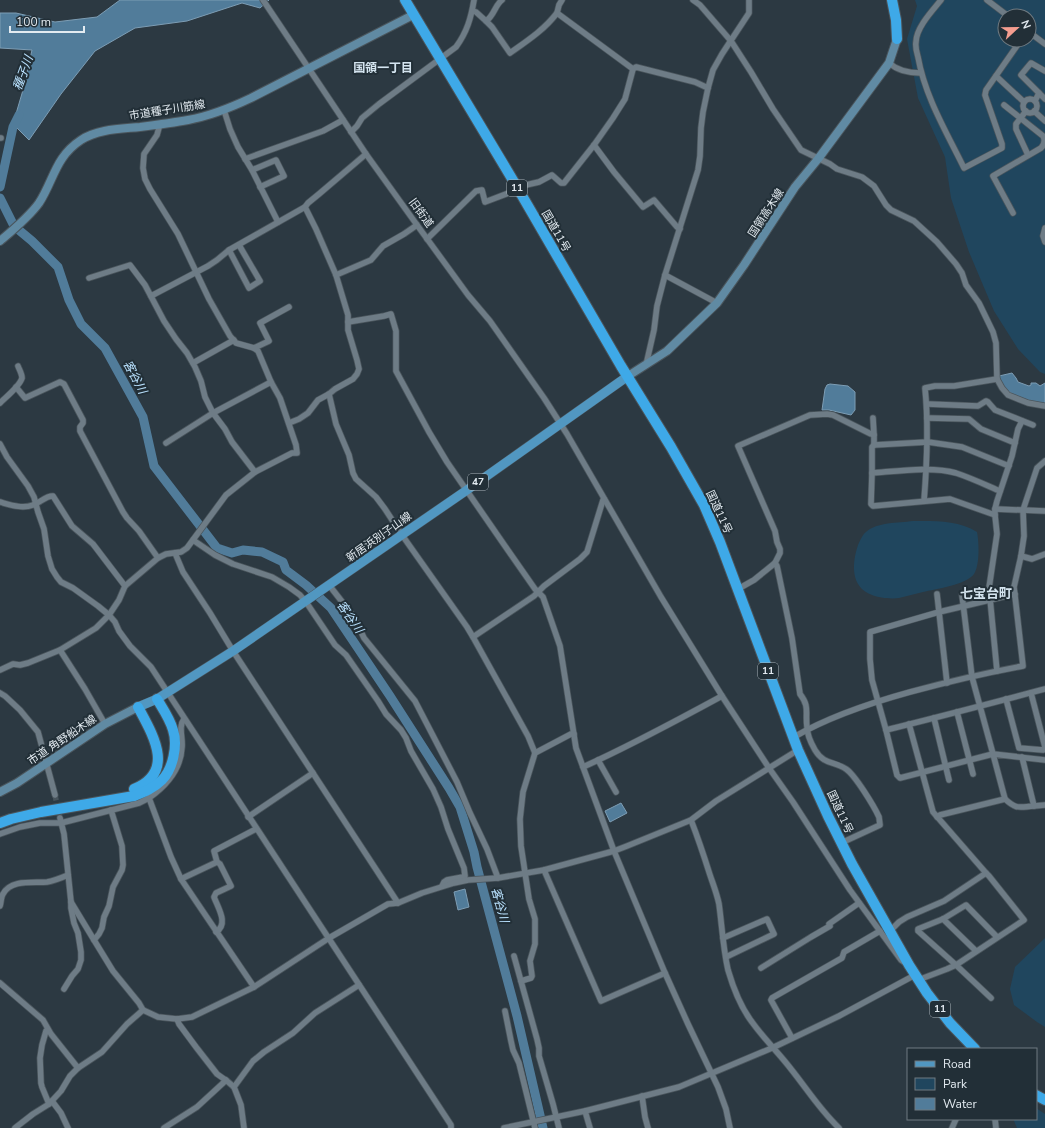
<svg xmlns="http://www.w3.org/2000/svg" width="1045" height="1128" viewBox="0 0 1045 1128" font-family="'Nunito Sans','Noto Sans JP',sans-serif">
<rect width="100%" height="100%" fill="#2c3942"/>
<g fill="#20465e" fill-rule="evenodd">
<path d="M915 0H1045V374L1040 372 1018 349 994 311 969 252 951 198 945 157 918 98 907 39 917 6ZM1005 16H1029V40H1005Z"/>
<path d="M913 521C935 521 958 520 977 532 979 542 980 565 974 574 966 585 935 589 923 592 915 594 907 596 899 598 891 599 879 598 872 595 850 587 852 563 858 545 860 541 862 535 866 532 877 522 898 523 913 521Z"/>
<path d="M1045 938V1027L1037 1022 1014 1005 1010 989 1015 967Z"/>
<path d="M1036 1108 1045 1114V1128H1017L1014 1121 1015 1119H1036Z"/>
</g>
<g fill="#517c9a" stroke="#7d9db4">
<path d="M120 0H269L260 8 242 3 187 21 135 28 95 51 61 94 29 140 13 124 23 90 32 50 0 48V13H16L55 22 97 17Z"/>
<path d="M1012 373 1016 378 1018 382 1029 386 1031 385V383H1036L1040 386 1045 383V404C1026 400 1005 397 999 376Z"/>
<path d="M830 384 848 386 855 392V410L851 415 829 410H822L825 389 827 385Z"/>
<path d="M621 803 627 813 610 822 605 811Z"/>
<path d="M465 889 469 907 458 910 454 892Z"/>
</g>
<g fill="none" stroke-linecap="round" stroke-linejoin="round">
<g stroke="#517c9a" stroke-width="9">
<path d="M0 187 13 127 19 115"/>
<path d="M0 198 14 226 32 241 58 267 69 300 81 324 105 348 143 417 154 466 217 548 232 553 243 550 262 552 283 562 286 570 306 585 331 608 390 696 449 788 460 807 474 852 477 867 517 1016 543 1128"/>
</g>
<path stroke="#47545c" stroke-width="5.5" stroke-dasharray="5.5 3" stroke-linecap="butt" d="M55 795 60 818"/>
<g stroke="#4a555c" stroke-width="7">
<g id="street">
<path d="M263 0 366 154 417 225 468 295 490 321 544 398 567 434 661 597 722 696 769 768 793 802 850 890 901 960 904 962"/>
<path d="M562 0 559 5 557 13 633 69"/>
<path d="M693 0 700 5 731 41 751 72 773 109 801 150 830 164 837 169 862 177 874 186 886 205 891 210 914 221 937 242 956 264 962 273 966 285 979 303 993 332 996 343 997 379 1002 388 1008 395 1028 403 1045 406"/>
<path d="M941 0C932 11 916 28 916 42 915 47 917 53 918 57 925 97 947 133 964 168L1002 148V144L985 95 986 90 1021 40"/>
<path d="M987 0 1008 16"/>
<path d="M473 11 476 12 486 21C494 16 495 5 502 0"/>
<path d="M486 21 492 27 510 53C527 41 544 30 557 13"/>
<path d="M1029 32 1045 44"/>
<path d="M889 63C898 71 909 73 921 73"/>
<path d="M996 76 1024 102"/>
<path d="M1039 93 1045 99"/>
<circle cx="1030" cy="106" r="7"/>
<path d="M1035 101 1039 93 1021 75 1031 63 1045 71"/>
<path d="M1004 105 1043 136C1045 140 1045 144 1041 148L993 176 1013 213"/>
<path d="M224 110 230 129 238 147 252 170 278 222"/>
<path d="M1026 111 1016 124V129L1028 155"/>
<path d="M1034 111 1045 121"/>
<path d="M351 132 357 126 362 118 379 104 456 47C467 32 471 18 474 0"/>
<path d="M0 138H1"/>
<path d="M594 145 614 172 643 207 654 200 677 227 680 229"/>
<path d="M245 159 323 131 343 120"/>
<path d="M252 170 276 160 284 176 260 187"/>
<path d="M1045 228 1043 236 1045 242"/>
<path d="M427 239 476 191 482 190 485 202 514 191 517 187 539 182 552 175 561 183H564L594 145 613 118 625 99 633 69 636 67 695 82 708 88"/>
<path d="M229 250 249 288 260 281 239 245"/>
<path d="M336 275 371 260 383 246 404 234 417 225"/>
<path d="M665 275 717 303"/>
<path d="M89 278 130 265 145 285 164 321 176 339 187 353 195 367 201 381 205 397 213 413 225 429 232 442 255 472"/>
<path d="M151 296 208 266 217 260 229 250 305 207 308 203 319 194 366 154"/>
<path d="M348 322 384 316 391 314 396 331V371L429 432 447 462 505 546 535 589 543 597 560 646 576 748 583 767 614 851 665 973 688 1024 718 1087 726 1109 730 1128"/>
<path d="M254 348 269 341 260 323 289 307"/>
<path d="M193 363 234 340"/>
<path d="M646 365 654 330 657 306 665 275 698 170 700 156 701 128 703 112 708 88 713 70 722 54 749 13V0"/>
<path d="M16 387 25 398 60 382 64 384 83 420V423L80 427V431L123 512 127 518 139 531 158 558"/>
<path d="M329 394 336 424 349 455 353 473 356 479 376 497 385 509 402 535 467 627 473 637 528 736 535 753"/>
<path d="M0 403C6 397 20 386 22 378 22 374 19 369 18 366"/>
<path d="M927 404 978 406 986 401 988 402 995 410 1033 425"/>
<path d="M927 418 969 419 981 429 1015 443"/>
<path d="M289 423 299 419 308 413 318 400 329 394 335 389 353 379 357 374 359 369 357 360 348 330V315L336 275 316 229 305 207"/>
<path d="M874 435V445L928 442 962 447 1009 466"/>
<path d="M166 443 213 413 271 382"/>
<path d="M0 444 7 457 28 486 34 497 38 512 44 529 48 556 52 569 57 577 61 582 73 588 98 606 109 615 115 622 119 631 130 646 151 667C250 820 351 972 451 1125V1128"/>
<path d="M874 445 872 447V473C898 471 932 466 956 473 971 478 986 485 1000 491"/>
<path d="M872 473 871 504 873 506 950 499 995 515"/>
<path d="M924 501C927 463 929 426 925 388L935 386H954L997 379"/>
<path d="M0 502C11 505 22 509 33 505 40 503 45 496 53 496L72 526 93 544 125 586"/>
<path d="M995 509 1045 511"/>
<path d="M193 540 215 555 233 564 272 577 289 587 300 595 306 602 335 645 346 655 378 701 386 714 401 730 406 738 411 751 433 789 441 807 448 829 464 868 465 876 463 877 447 880 444 882 442 886"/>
<path d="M175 553 183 572 210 613 233 651 398 903"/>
<path d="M1021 556 1024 536 1023 510 1037 468 1045 461"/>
<path d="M775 563 780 553V549L777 542 775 531 738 446 810 415 827 414 833 415 871 434 874 435 873 418"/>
<path d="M329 585 354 617 364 638 415 701 457 782 470 813 487 849 498 878"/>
<path d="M738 589 754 580 775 563 777 566 792 638 800 694C810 707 805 712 807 727 807 734 811 743 815 750 824 765 834 761 846 769 855 775 874 806 879 817L880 825 841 843"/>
<path d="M937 594 947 683"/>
<path d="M962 595 972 677 993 754 900 778 897 775 886 730C939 717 992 703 1045 689"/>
<path d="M473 637 534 596 544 586 580 559 587 552 603 500 604 499"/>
<path d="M60 650 96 628 109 615 119 600 125 586 158 558 166 554 181 552 187 548 226 495 255 472 292 453H297L296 445 280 398 271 382 258 351 254 348 236 343 230 336 209 299 178 234 150 189 145 179 143 168 144 154 157 135 160 124"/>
<path d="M0 670 13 664 20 665 28 663 60 650 85 689 105 724"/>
<path d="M997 671 989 588 997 534 995 515V509L997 501 1012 456 1018 429 1022 421"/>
<path d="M0 693 5 696 20 710 38 732 55 795"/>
<path d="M1031 693 1045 747"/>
<path d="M1006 699 1019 748 1043 750 1045 747"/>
<path d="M957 712 973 774"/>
<path d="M934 718 949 780"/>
<path d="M184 719C178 727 183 737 182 747 181 769 166 786 149 798L171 857 181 879 254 987"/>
<path d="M909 724 933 812 986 873"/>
<path d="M886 730 872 680 870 659V632L939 612 1015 594"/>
<path d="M794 737C830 716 870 703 910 692 947 682 985 673 1023 666L1014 587 1021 556 1032 559 1045 554"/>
<path d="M598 760 616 792"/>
<path d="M583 767C630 746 676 721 722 696"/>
<path d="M1005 799C1017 810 1019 807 1034 806L1022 757"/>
<path d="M1034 806 1045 805"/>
<path d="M248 817 313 773"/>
<path d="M937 817 940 815 1005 799 993 754 1045 760"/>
<path d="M60 818 64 834 71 902 94 940 113 971 139 1003 143 1010 158 1017 177 1019 192 1017 254 987 329 938 388 904 398 903 422 893 454 883 468 880 498 878 544 870 614 851 627 846 691 820 716 801 798 750"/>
<path d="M691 820C698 838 704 856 710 875 713 884 717 894 719 904 722 926 723 948 728 970 733 987 742 1009 752 1022 764 1039 779 1053 791 1069 807 1089 820 1110 839 1128"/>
<path d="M0 834 20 827 40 823H61L139 803 149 798"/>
<path d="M544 870 601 1001 665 973"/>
<path d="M181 879 217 862 214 851 256 829"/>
<path d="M0 906C1 903 1 897 3 894 11 879 33 883 47 882 54 881 61 878 68 875"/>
<path d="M943 919 976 951"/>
<path d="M890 931 899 922 907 917 944 901 986 873 989 876 1024 920 956 965 947 969 918 980"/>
<path d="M216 932C229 924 218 908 214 897L216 893 231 886 220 864 217 862"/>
<path d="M723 938 767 919 774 934 726 957"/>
<path d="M94 940 99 934 102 928 104 917 109 906 113 887 122 870 123 865 122 846 111 810"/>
<path d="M514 956 537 1039 539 1048V1056L553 1104 559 1128"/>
<path d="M761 968 811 937 830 926 829 924 859 903"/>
<path d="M521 981 531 978 532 976 530 961 535 944V919L529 899 521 846 520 819 523 792 535 753 571 734H574"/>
<path d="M0 983 43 1020 51 1034 78 1068"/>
<path d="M64 989 72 976 78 969 81 960V952L78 933 74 923 71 908V902"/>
<path d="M991 998 956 965 918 931V929L943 919 966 905 997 937"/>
<path d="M505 1011 511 1041 513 1050 519 1063 535 1128"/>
<path d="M177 1019 179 1024 196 1047 217 1074 227 1081 234 1087 241 1105 244 1128"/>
<path d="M47 1030 46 1031 42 1045 40 1058 41 1083 42 1087 49 1104"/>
<path d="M792 1038 771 1000 772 998 842 958 844 952 880 931"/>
<path d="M234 1087 253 1061 264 1052 293 1033 315 1013 359 985"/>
<path d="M642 1096 645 1117 648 1128"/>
<path d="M52 1101 61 1113 68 1128"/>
<path d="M585 1111 590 1128"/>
<path d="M995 1119 996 1128"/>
<path d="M15 1128 33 1114 49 1104 61 1091 70 1076 78 1068 102 1052 127 1024 143 1010"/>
<path d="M164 1128 197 1107 222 1084 226 1080"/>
<path d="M504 1128 585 1111 679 1087 772 1048 839 1016 915 975"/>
<path d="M952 1128 956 1119"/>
</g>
</g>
<g stroke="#4a555c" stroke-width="10">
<g id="secondary">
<path d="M0 241C13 230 29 217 39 203 54 180 55 157 81 140 98 129 120 129 140 127 156 125 172 123 188 120 210 116 230 108 251 98L413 15"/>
<path d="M628 376 667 351 717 303 744 265 795 187 818 159 889 63 897 39"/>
<path d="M0 792 17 783 105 724 138 707"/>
</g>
</g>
<g stroke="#4a555c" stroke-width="10">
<path id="primary" d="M138 707 157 699 233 651 467 490 628 376"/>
</g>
<g stroke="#4a555c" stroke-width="12">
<g id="highway">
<path d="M405 0 517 187 621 366 671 447 704 505 720 542 798 750 828 816 852 864 909 965 927 993 950 1023 975 1049"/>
<path d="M892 0 896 20 897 39"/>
<path d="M134 789C176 772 153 735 138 707"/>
<path d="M0 823 11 819 41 812 134 796C144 792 154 788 162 780 173 769 178 745 173 730 170 719 163 709 157 699"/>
<path d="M1036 1095 1045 1100"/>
</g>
</g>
<use href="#street" stroke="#6e7c86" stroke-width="5.5"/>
<use href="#secondary" stroke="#608aa3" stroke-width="8"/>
<use href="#primary" stroke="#5197c1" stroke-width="9"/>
<use href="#highway" stroke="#3ea9e8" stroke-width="10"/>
</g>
<g text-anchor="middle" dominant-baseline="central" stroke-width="4" stroke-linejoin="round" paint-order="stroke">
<g fill="#222f37" stroke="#a9b3b9" stroke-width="1">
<rect x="507" y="180" width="20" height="16" rx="3"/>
<rect x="468" y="474" width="20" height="16" rx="3"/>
<rect x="758" y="663" width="20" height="16" rx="3"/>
<rect x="930" y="1001" width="20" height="16" rx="3"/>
</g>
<g font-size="10" font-weight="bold" fill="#e3ebf1">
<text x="517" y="188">11</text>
<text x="478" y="482">47</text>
<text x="768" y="671">11</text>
<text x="940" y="1009">11</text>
</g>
<g font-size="11" fill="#e3ebf1" stroke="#222f37">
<text transform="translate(167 110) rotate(-9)">市道種子川筋線</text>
<text transform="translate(421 213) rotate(54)">旧街道</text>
<text transform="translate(766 213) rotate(-57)">国領高木線</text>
<text transform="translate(556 231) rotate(60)">国道11号</text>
<text transform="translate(719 512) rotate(65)">国道11号</text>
<text transform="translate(379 537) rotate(-35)">新居浜別子山線</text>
<text transform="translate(62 740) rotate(-34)">市道 角野船木線</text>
<text transform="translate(840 812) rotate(65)">国道11号</text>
</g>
<g font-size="12" font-weight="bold" fill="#d4e4ef" stroke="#222f37">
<text x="383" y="68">国領一丁目</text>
</g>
<g font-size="12" font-style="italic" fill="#b9e1fe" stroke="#222f37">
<text transform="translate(23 73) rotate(-70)">種子川</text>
<text transform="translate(135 377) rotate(62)">客谷川</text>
<text transform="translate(350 617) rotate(55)">客谷川</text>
<text transform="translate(500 905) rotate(75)">客谷川</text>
</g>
<g font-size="13" font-weight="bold" fill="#d4e4ef" stroke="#222f37">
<text x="986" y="594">七宝台町</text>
</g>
</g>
<rect x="907" y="1048" width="130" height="72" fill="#222f37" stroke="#6f7a81"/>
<rect x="915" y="1061" width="20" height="6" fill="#5197c1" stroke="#6f7a81"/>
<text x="943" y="1068" font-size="12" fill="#e3ebf1">Road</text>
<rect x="915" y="1078" width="20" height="12" fill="#20465e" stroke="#6f7a81"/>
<text x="943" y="1088" font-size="12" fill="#e3ebf1">Park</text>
<rect x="915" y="1098" width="20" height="12" fill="#517c9a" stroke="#6f7a81"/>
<text x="943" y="1108" font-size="12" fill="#e3ebf1">Water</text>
<g transform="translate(1017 28) rotate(68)"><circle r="19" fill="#222f37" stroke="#6f7a81"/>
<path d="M0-3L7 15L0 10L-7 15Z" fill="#f59d8f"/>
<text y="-6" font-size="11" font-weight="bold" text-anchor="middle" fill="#e3ebf1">N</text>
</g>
<path d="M10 26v6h74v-6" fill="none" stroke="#e3ebf1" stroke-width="2"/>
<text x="16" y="26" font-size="12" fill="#e3ebf1" stroke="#222f37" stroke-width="3" paint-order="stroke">100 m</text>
</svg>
